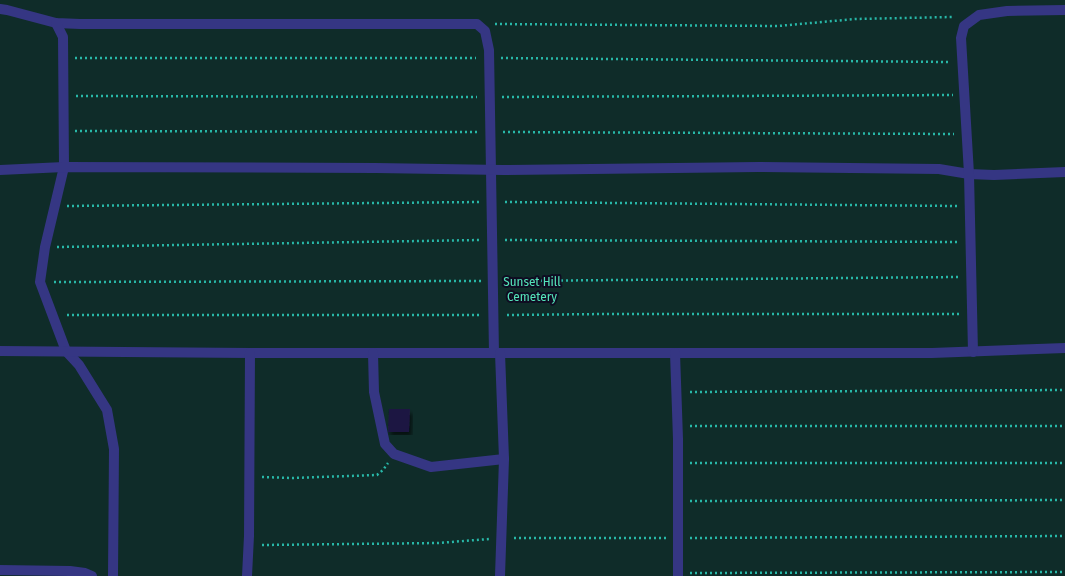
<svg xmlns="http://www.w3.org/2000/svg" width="1065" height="576" viewBox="0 0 1065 576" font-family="'Fira Sans Condensed',sans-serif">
<defs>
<filter id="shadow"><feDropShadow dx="2.5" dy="4.5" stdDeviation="2" flood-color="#0009"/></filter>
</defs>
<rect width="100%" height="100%" fill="#0f0c22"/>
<rect fill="#0f2c29" x="0" y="0" width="1065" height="576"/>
<path fill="#1e1743" filter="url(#shadow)" d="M389 409H410L409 432H388Z"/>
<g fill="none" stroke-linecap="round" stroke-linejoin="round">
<g stroke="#28b8a8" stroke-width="2.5" stroke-dasharray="2 3" stroke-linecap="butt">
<path d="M495 24 778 26 855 19 952 17 954 18"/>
<path d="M75 58H476"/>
<path d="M501 58 950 62"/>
<path d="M76 96 477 97"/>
<path d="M502 97 953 95"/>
<path d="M75 131 478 132"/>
<path d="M503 132 954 134"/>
<path d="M505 202 958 206"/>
<path d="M67 206 480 202"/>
<path d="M505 240 958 242"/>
<path d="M57 247 480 240"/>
<path d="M506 281 959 277"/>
<path d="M54 282 481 281"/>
<path d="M67 315H482"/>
<path d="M507 315 606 314H960"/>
<path d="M690 392 1065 390"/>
<path d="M690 426H1065"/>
<path d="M690 463H1065"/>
<path d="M262 477 292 478 377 475 383 470 388 463"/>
<path d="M690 501 1065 500"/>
<path d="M514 538H667"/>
<path d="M690 538 1065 536"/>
<path d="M262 545 438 543 489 539"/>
<path d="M690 573 1065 572"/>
</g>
<g stroke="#353683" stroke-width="10">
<path d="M0 9 7 10 56 23 80 24H477L485 31 489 50 494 353"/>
<path d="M56 23 63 37 64 167 45 247 40 282 66 351 79 365 107 410 114 449 113 576"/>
<path d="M0 170 64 167 376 168 503 170 758 167 939 169 969 174 994 175 1065 172"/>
<path d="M0 351 250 353H932L1065 348"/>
<path d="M973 352 969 174 961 38 964 26 979 15 1007 11 1065 10"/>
<path d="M373 353 374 392 385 444 394 454 431 467 504 459"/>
<path d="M500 353 504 459 500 576"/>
<path d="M675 353 678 439V576"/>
<path d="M0 570 70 571 85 573 92 576"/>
<path d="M247 576 249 536 250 353"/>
</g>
</g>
<g text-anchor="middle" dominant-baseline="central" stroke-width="4" stroke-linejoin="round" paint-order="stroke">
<g font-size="13" fill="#54e4b9" stroke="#0f0c22">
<text x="532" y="281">Sunset Hill<tspan x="532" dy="15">Cemetery</tspan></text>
</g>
</g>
</svg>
